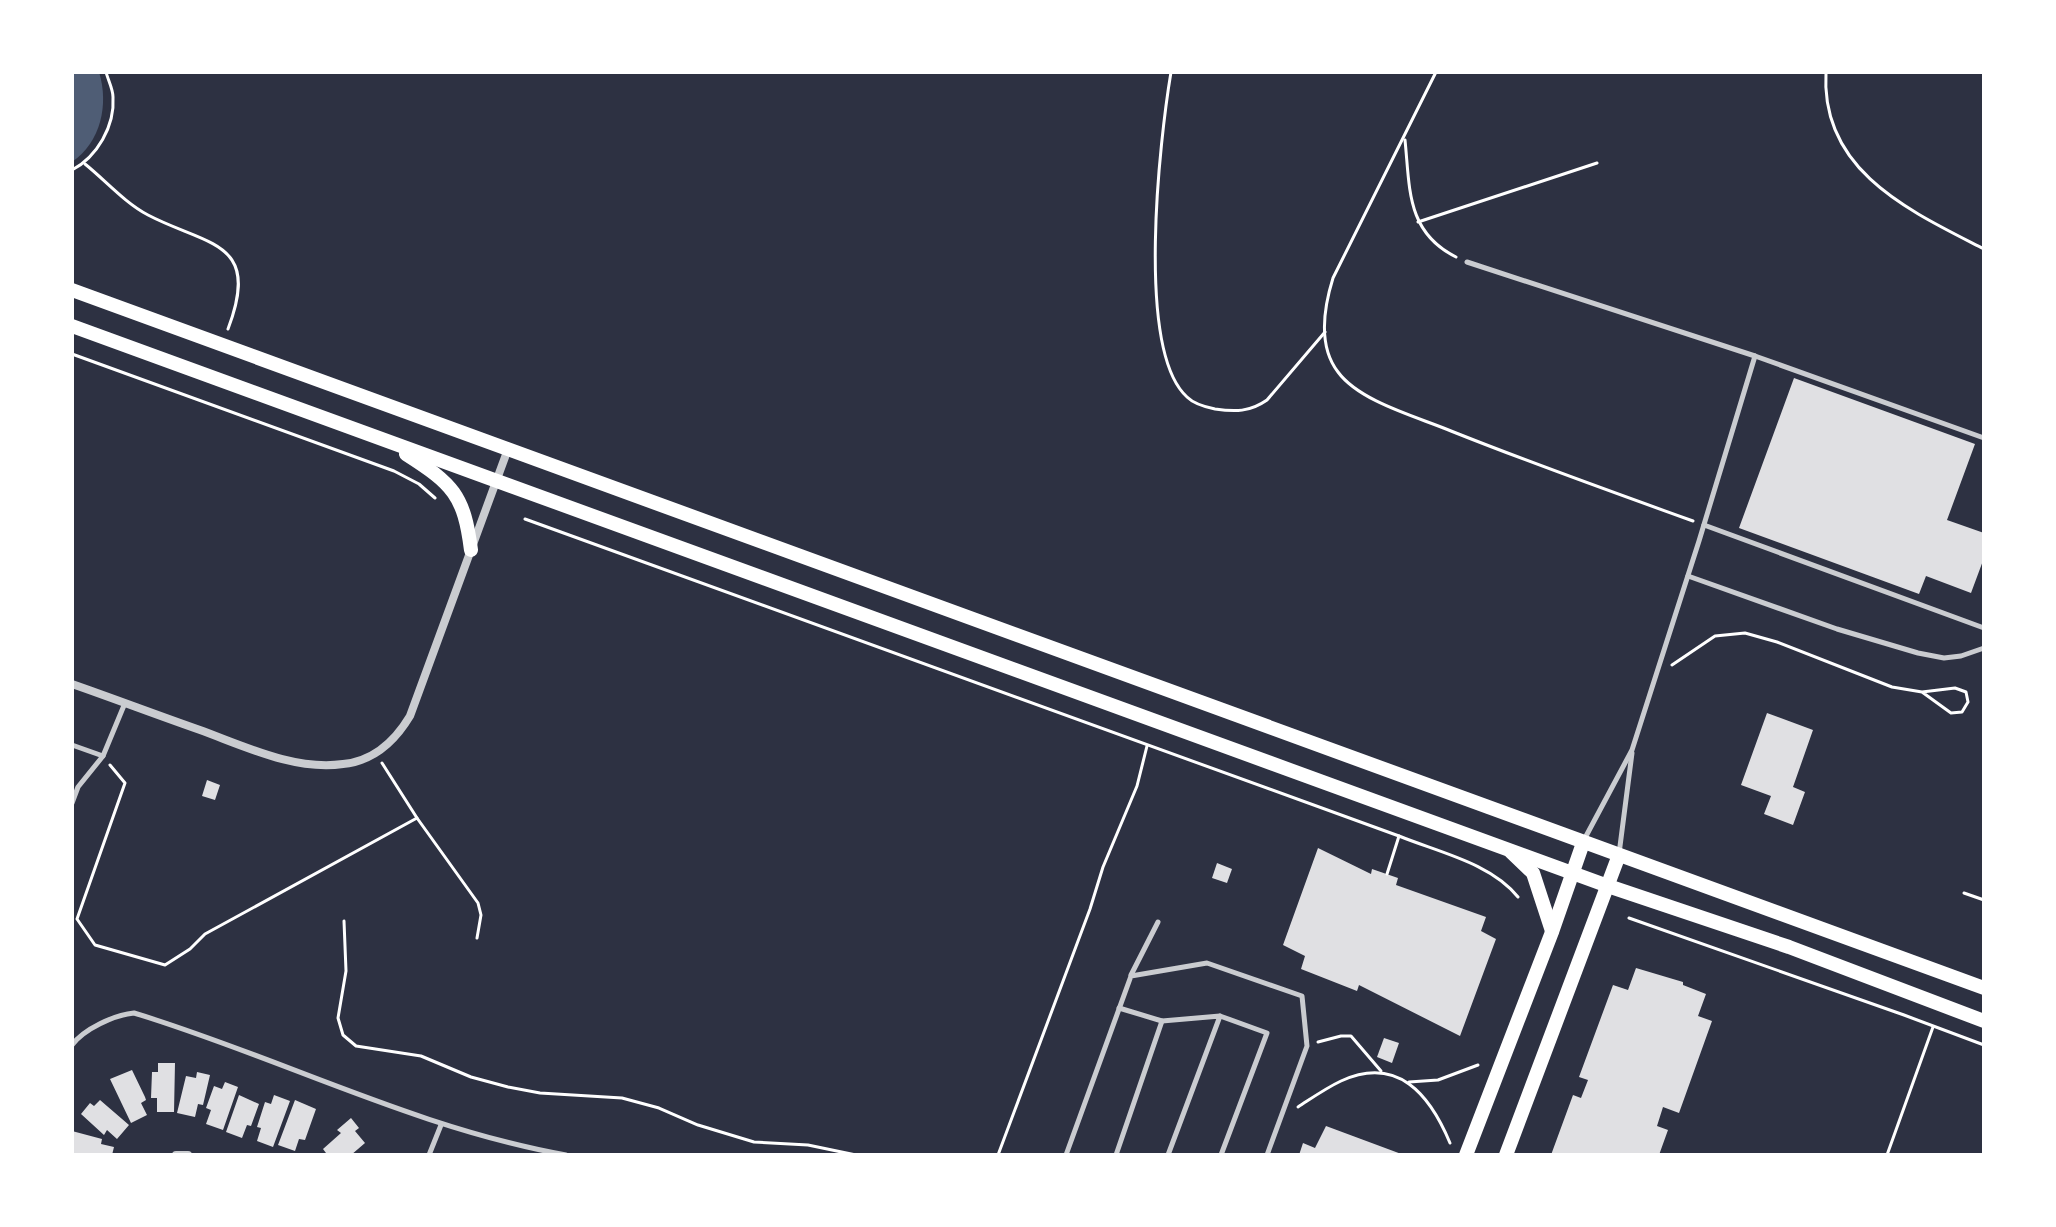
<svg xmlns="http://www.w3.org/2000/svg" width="2056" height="1227" viewBox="0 0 2056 1227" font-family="'Open Sans',sans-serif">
<rect width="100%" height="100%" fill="#2d3142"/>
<path fill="#4f5d75" d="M72 72H99C109 104 101 142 72 162Z"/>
<g fill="#e0e0e3">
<path d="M1794 378 1975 444 1947 520 1984 533V558L1971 593 1926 576 1919 594 1739 528Z"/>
<path d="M1767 713 1813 730 1793 787 1805 792 1793 825 1764 814 1771 796 1741 785Z"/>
<path d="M207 780 220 785 215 800 202 796Z"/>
<path d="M1318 848 1371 874 1372 869 1398 878 1396 885 1486 917 1481 931 1496 939 1460 1036 1359 985 1357 991 1301 969 1305 956 1283 945Z"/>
<path d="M1217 863 1232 869 1227 883 1212 878Z"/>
<path d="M1636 968 1683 982V985L1706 994 1698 1016 1712 1021 1679 1113 1663 1107 1657 1126 1668 1130 1659 1155H1551L1573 1095 1581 1098 1588 1080 1579 1077 1613 985 1628 990Z"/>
<path d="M1384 1038 1399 1043 1392 1063 1377 1057Z"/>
<path d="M158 1063H175L174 1112H157V1098H151L152 1072H158Z"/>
<path d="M132 1070 145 1097 146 1100 141 1103 147 1115 131 1123 110 1079Z"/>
<path d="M197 1072 210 1075 203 1105 198 1104 195 1117 177 1113 186 1076 196 1078Z"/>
<path d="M225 1082 238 1087 223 1130 206 1124 211 1110 206 1108 214 1086 222 1089Z"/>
<path d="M239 1095 259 1104 251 1126 247 1125 242 1138 226 1132Z"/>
<path d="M274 1095 290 1101 273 1147 257 1141 261 1128 257 1127 265 1102 271 1104Z"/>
<path d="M100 1100 129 1125 117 1139 107 1130 104 1135 81 1114 90 1103 94 1106Z"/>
<path d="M295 1100 316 1109 305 1140 299 1139 295 1151 278 1145Z"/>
<path d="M351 1118 359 1128 355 1131 365 1143 351 1155H323L326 1153 323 1149 341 1133 337 1130Z"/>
<path d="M1326 1126 1404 1155H1299L1303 1143 1315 1148Z"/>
<path d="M72 1131 102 1139 101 1144 114 1147 112 1155 72 1154Z"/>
</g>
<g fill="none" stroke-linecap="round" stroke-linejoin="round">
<g stroke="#fff" stroke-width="3">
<path d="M1171 72C1160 138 1135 350 1187 397 1194 404 1205 407 1215 409 1235 412 1250 412 1267 400L1325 332"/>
<path d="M1436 72 1333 278C1324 307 1318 346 1338 372 1360 402 1418 417 1451 431 1531 463 1612 492 1693 521"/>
<path d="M1826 72C1820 171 1910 211 1984 249"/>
<path d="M1405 140C1410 188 1406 232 1456 257"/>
<path d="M85 164C105 180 125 203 148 215 207 246 262 240 228 329"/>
<path d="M72 170C97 157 115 126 113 97 113 89 108 80 106 72"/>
<path d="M1418 222 1597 163"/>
<path d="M72 354 394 471 419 484 435 498"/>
<path d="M525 519 1399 836C1438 852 1491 863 1518 897"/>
<path d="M1672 665 1715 636 1745 633 1777 642 1892 687 1922 692 1955 688 1966 692 1968 702 1962 712 1951 713 1922 692"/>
<path d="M382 763 417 818 478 903 481 915 477 938"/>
<path d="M110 765 125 783 77 919 95 945 165 965 190 949 205 934 417 818"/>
<path d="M1387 874 1399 836"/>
<path d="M1964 893 1984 900"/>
<path d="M1629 918 1904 1015 1984 1045"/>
<path d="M344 921 346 971 338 1018 343 1035 356 1046 421 1056 471 1077 508 1087 540 1093 622 1098 659 1108 698 1125 754 1142 808 1145 856 1155"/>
<path d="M1318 1042 1341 1036H1351L1381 1071"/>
<path d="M1409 1082 1438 1080 1478 1065"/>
<path d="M1298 1107C1312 1098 1326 1088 1341 1081 1398 1055 1430 1095 1450 1143"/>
<path d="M998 1155 1090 909 1103 867 1137 786 1147 746"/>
<path d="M1887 1155 1933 1027"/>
</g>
<g stroke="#caccd0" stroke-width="5">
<path d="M1467 262 1755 356 1984 438"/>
<path d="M1704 525 1984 628"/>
<path d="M1688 576 1837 629 1918 653 1944 658 1961 656 1984 648"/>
<path d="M72 745 103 756"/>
<path d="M72 803 78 787 103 756 125 703"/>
<path d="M1585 838 1632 750 1699 541 1755 356"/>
<path d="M1619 854 1632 753"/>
<path d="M1131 975 1158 922"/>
<path d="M1220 1016 1267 1033 1221 1155"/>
<path d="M1162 1021 1220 1016 1168 1155"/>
<path d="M72 1045C84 1029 114 1015 134 1013 279 1057 415 1128 566 1155"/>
<path d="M429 1155 441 1125"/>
<path d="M1066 1155 1131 976 1207 963 1302 996 1307 1046 1267 1155"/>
<path d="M1116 1155 1162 1021 1119 1008"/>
</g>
<g stroke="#caccd0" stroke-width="8">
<path d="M72 684C115 699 157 715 200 730 244 746 295 771 343 764 374 761 395 741 410 716L508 449"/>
<path d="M176 1155H188"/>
</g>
<g stroke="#fff" stroke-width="14">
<path d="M72 290 1984 988"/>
<path d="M72 326 1608 886 1789 947 1984 1021"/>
<path d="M406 454C453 484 464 495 471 550"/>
<path d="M1511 852 1533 873 1552 931"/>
<path d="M1466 1155 1552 932 1583 843"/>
<path d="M1506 1155 1619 855"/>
</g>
</g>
<rect width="2056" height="1227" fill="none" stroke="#ffffff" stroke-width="148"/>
</svg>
